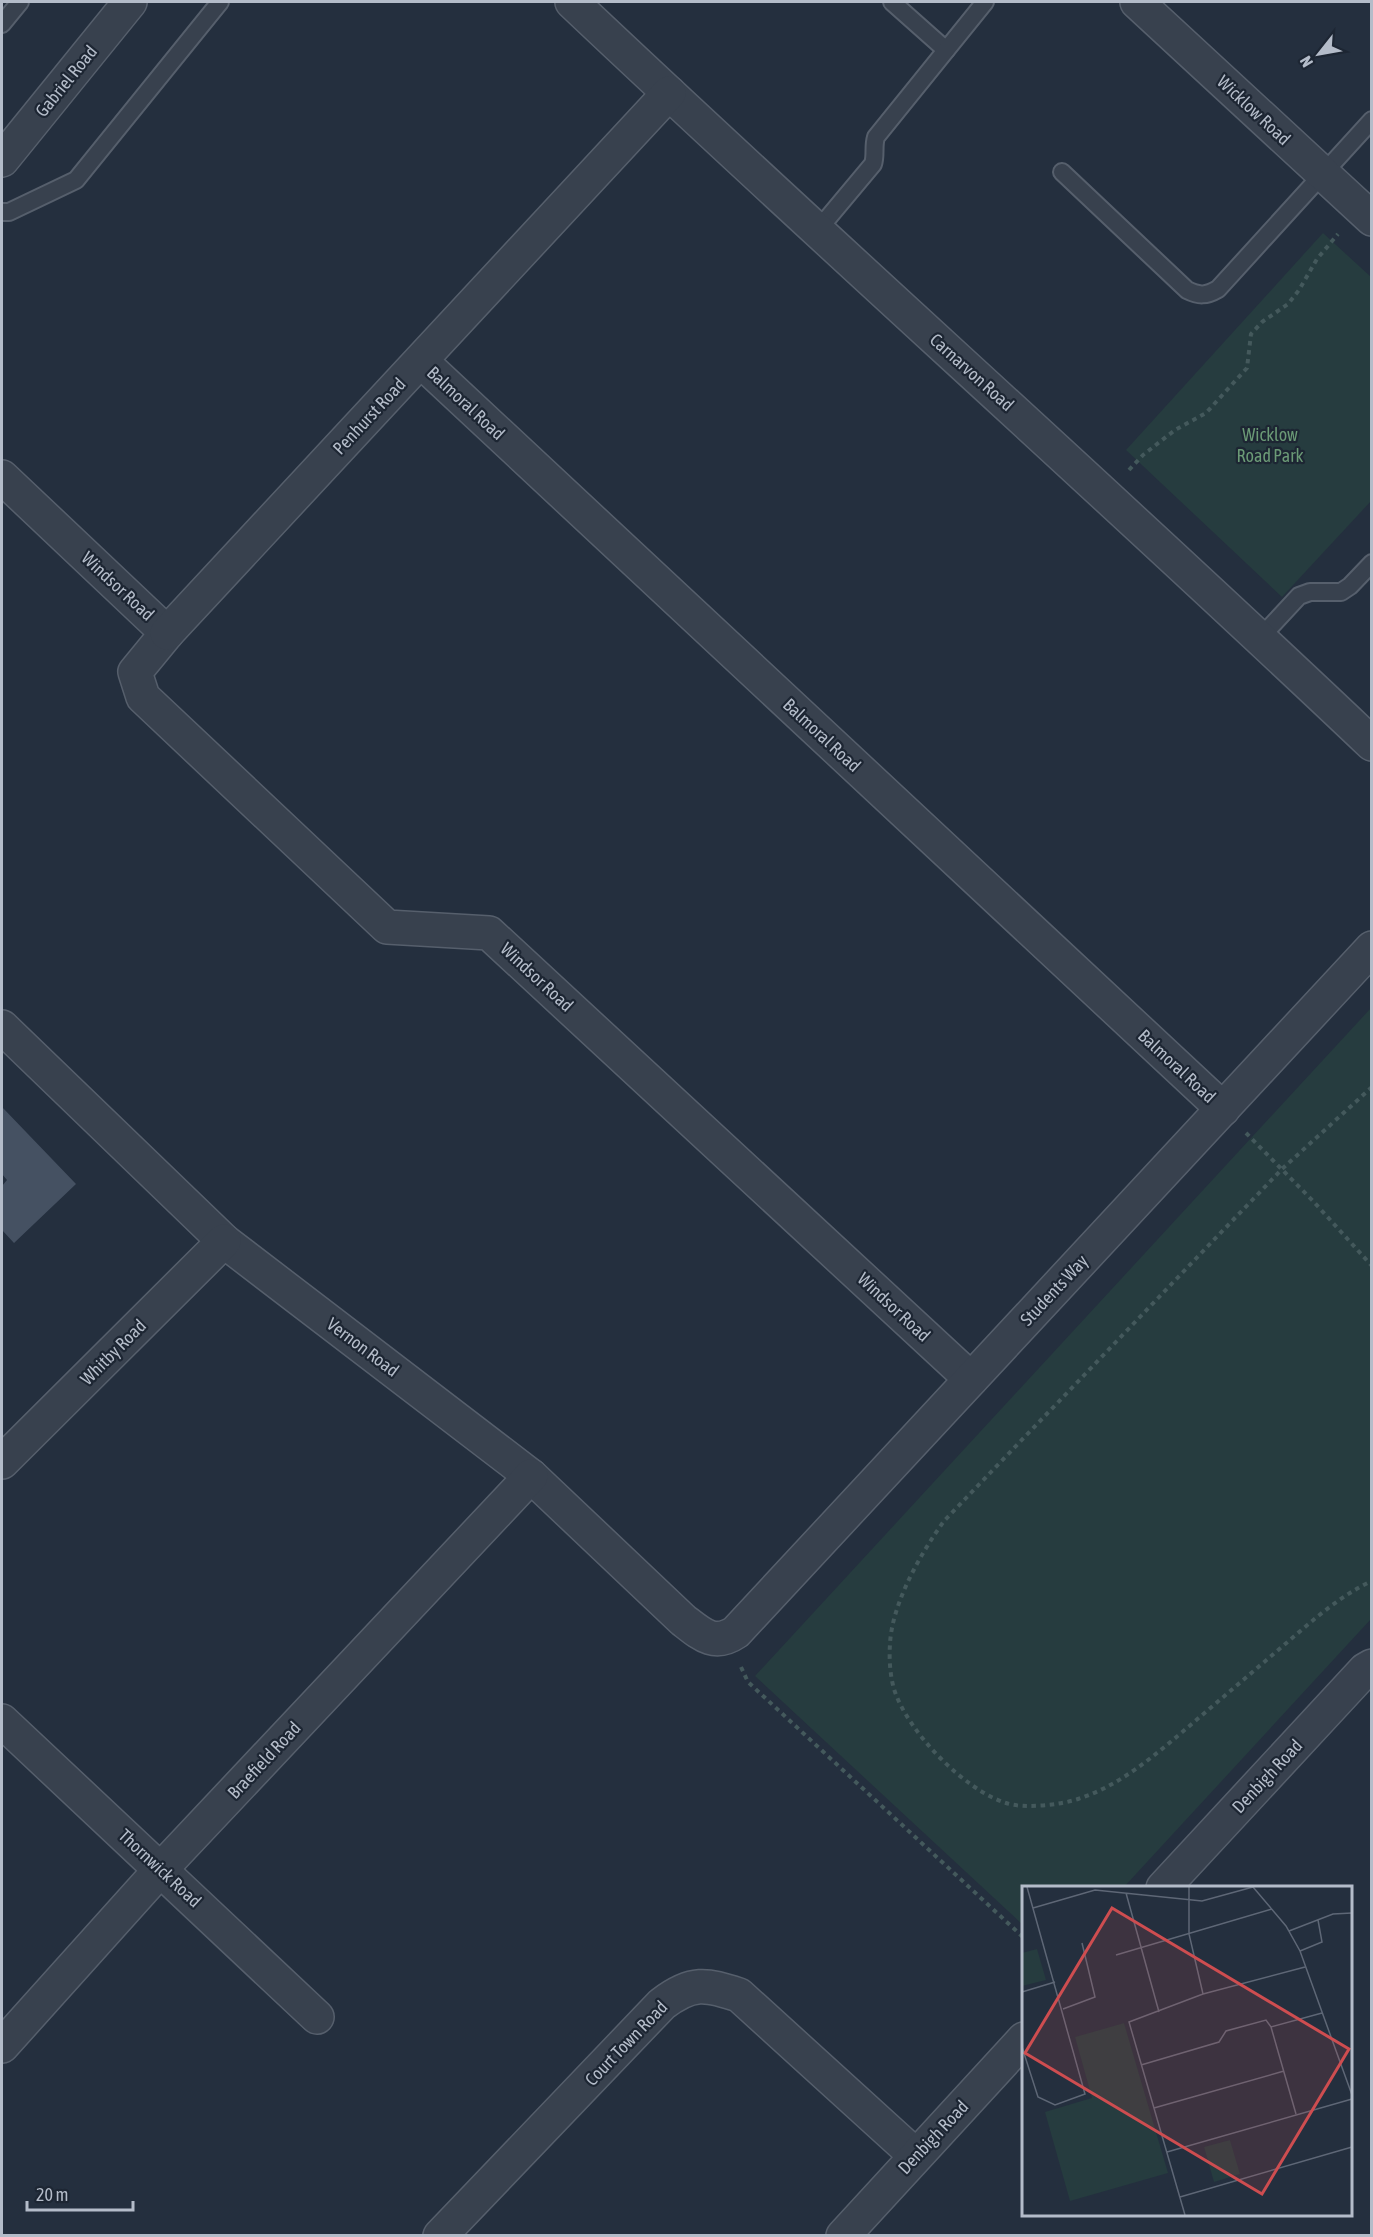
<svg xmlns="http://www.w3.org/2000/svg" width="1373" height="2237" viewBox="0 0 1373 2237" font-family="'Asap Condensed',sans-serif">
<rect width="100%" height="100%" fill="#242f3e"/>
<g fill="#263c3f">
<path d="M1323 233 1371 277V501L1282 597 1126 450Z"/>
<path d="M1371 1008V1619L1124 1887 1024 1888 1023 1925 755 1676Z"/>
</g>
<path fill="#455162" d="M2 1107 76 1184 14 1243 2 1230V1186L7 1180 2 1174Z"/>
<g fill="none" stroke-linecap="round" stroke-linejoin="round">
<g stroke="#565f6c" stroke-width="20">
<g id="service">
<path d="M892 2 946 50"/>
<path d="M2 24 20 2"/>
<path d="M1062 172 1187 290C1199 296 1206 296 1218 289L1372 120"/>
<path d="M2 212H9L76 180 220 2"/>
<path d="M817 231 873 164C876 155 873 147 876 137L985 2"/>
<path d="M1260 638 1299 596 1310 592H1341L1350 586 1372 563"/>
</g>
</g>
<g stroke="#565f6c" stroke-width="36">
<g id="minor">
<path d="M572 2C836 252 1108 493 1372 744"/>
<path d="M1137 2 1372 219"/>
<path d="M421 361 1223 1109"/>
<path d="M2 477 167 633 135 672 143 697 387 927 489 933 971 1379"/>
<path d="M167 633 669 93"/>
<path d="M2 1027 224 1241 531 1476 683 1620C701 1634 714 1647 736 1632L1372 948"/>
<path d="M2 1462 224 1241"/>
<path d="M2 1721 317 2017"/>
<path d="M1163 1888 1365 1670 1372 1666"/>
<path d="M2 2046 161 1869 531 1476"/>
<path d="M440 2236 662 2004C692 1981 706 1984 739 1995L915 2155"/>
<path d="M843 2236 1024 2039"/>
</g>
</g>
<g stroke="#565f6c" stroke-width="36">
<path id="tertiary" d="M2 160 130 2"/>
</g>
<g stroke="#44595c" stroke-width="4" stroke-dasharray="4.5 4.5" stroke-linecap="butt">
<path d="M1129 470 1143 455 1175 430 1206 413 1247 368 1251 334 1262 322 1288 304 1299 290 1317 259 1338 234"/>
<path d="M1372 1087 1282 1169 944 1521C921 1553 892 1603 890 1644 889 1659 890 1675 894 1689 907 1731 964 1790 1006 1803 1024 1809 1060 1805 1078 1799 1118 1786 1149 1760 1180 1734 1215 1704 1249 1675 1284 1645 1311 1622 1339 1596 1372 1581"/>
<path d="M1246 1133 1313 1201 1372 1266"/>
<path d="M741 1667 748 1682 1024 1938"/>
</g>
<use href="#service" stroke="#38414e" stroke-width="16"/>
<use href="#minor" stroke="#38414e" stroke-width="33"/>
<use href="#tertiary" stroke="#38414e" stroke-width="33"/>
</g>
<g text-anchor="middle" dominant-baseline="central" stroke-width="4.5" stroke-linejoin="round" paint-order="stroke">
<g font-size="18" fill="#b4bcc9" stroke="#1d2633">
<text transform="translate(66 81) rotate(-51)">Gabriel Road</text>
<text transform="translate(1254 110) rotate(43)">Wicklow Road</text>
<text transform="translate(972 372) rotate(42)">Carnarvon Road</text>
<text transform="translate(466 403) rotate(43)">Balmoral Road</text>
<text transform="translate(369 416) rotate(-47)">Penhurst Road</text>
<text transform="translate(118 586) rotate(43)">Windsor Road</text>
<text transform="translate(822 735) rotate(43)">Balmoral Road</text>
<text transform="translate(537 977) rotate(43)">Windsor Road</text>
<text transform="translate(1177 1066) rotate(43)">Balmoral Road</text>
<text transform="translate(1054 1290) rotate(-47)">Students Way</text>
<text transform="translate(894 1307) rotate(43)">Windsor Road</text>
<text transform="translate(363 1347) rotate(37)">Vernon Road</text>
<text transform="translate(113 1352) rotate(-45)">Whitby Road</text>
<text transform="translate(264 1760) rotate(-47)">Braefield Road</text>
<text transform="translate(1267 1776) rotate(-47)">Denbigh Road</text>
<text transform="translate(160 1868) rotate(43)">Thornwick Road</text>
<text transform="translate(626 2043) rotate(-46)">Court Town Road</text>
<text transform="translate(933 2137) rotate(-47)">Denbigh Road</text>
</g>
<g font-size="18" fill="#6b9a76" stroke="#1d2633">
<text x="1270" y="434">Wicklow<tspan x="1270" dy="21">Road Park</tspan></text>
</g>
</g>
<g transform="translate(1022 1886)">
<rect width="330" height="330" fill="#242f3e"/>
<path d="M15 63 24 94 0 100V67ZM102 137 146 287 48 315 23 226 70 212 53 151ZM208 254 218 288 192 296 182 261Z" fill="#263c3f"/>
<path fill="none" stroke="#5e6776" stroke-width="1.5" d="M167 1V48L181 108M231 1 264 40 278 65 330 209M104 7 137 126M11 22 73 4 180 15 231 1M267 45 311 28 330 27M278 65 300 56 296 34M94 69 250 23M0 106 33 96M41 123 73 111 60 57M249 141 274 228M0 161 16 211 33 219 63 208 5 1M119 179 197 156 204 145 244 134 249 141 300 127M132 222 262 185M145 266 330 213M158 311 330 261M163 329 107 136 181 108 283 81"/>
<path fill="#ce4d50" fill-opacity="0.15" stroke="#ce4d50" stroke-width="3" d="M90 22 327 163 240 308 3 167Z"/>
<rect width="330" height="330" fill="none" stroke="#b4bcc9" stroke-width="3"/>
</g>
<rect width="1373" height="2237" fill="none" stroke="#b4bcc9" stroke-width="6"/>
<g transform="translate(1319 54) rotate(239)" stroke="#1d2633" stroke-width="4.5" paint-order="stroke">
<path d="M0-4.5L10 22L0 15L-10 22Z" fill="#b4bcc9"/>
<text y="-9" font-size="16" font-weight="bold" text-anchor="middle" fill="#b4bcc9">N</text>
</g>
<path d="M27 2201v9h106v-9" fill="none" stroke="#b4bcc9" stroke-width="3"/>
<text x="36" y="2201" font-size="18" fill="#b4bcc9" stroke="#1d2633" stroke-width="4.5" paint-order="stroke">20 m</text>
</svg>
